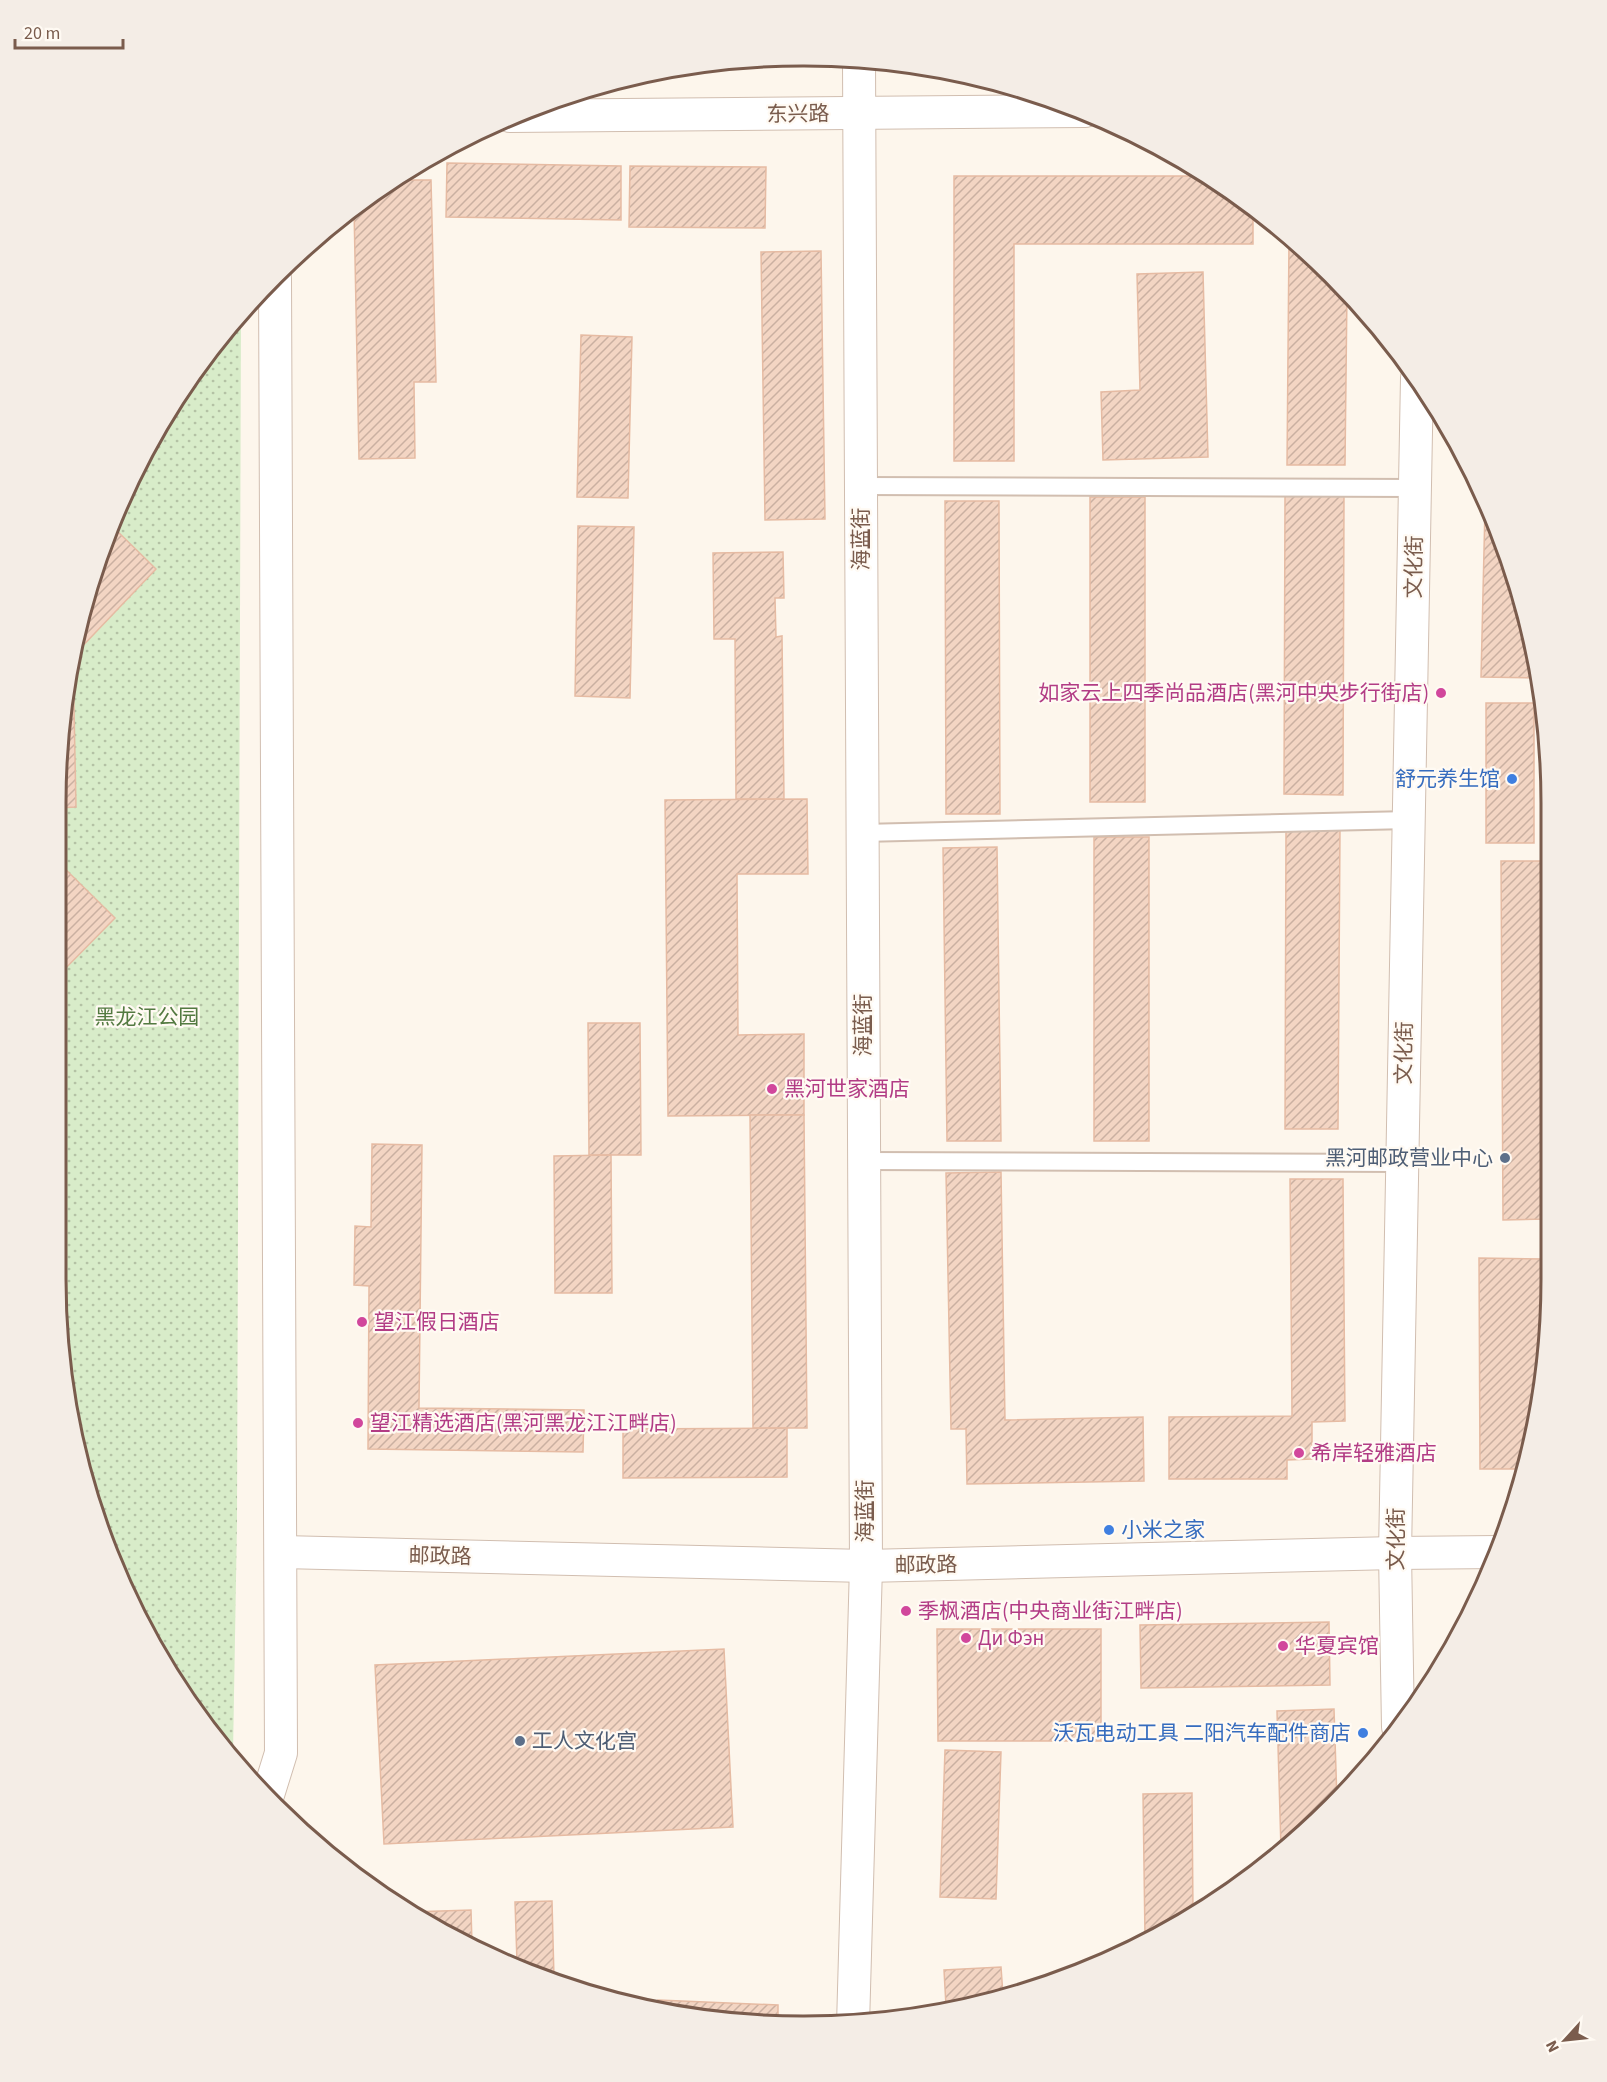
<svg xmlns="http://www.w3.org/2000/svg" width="1607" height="2082" viewBox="0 0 1607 2082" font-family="'Source Sans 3','Noto Sans SC',sans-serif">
<defs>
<pattern id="grass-dots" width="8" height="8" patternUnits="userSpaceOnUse" patternTransform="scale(1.5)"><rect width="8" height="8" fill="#d8ecc9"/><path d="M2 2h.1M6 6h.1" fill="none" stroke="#b4c2a5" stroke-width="1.8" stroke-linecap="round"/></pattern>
<pattern id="building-hatch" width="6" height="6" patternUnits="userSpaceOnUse" patternTransform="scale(1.5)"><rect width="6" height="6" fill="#f3d5c3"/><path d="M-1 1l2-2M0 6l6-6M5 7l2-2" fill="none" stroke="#cab0a1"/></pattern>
</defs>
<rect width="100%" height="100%" fill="#fdf6ec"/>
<path fill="url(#grass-dots)" d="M241 315 237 1522 233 1753 156 1653 81 1472 56 1278 57 755 81 610 132 473 210 348Z"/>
<g fill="url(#building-hatch)" stroke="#e6bba3" stroke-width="1.5">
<path d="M447 163 621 166V220L446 217Z"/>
<path d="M630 166 766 167 765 228 629 227Z"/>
<path d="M954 176H1209L1219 182 1253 210V244H1014V461H954Z"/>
<path d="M390 180H431L436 382H414L415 458 359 459 354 208Z"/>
<path d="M1289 239 1333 275 1347 292 1345 465H1287Z"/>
<path d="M821 251 825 519 765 520 761 252Z"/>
<path d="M1203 272 1208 457 1103 460 1101 392 1140 390 1137 274Z"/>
<path d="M581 335 632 337 628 498 577 497Z"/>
<path d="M1285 495H1344L1343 795 1284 794Z"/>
<rect x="1090" y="497" width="55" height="305"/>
<path d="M945 501H999L1000 814H946Z"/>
<path d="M1485 508 1512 563 1535 662 1534 678 1481 677Z"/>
<path d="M112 526 156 569 74 655 81 610Z"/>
<path d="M578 526 634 527 630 698 575 696Z"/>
<path d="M783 552 784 598H775L776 637 782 636 784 799H736L735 639H714L713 553Z"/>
<path d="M73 657 76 807 57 808V755Z"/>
<rect x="1486" y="703" width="48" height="140"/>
<path d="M807 799 808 874H737L738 1035 804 1034V1115L668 1116 665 800Z"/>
<path d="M1286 828 1340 829 1338 1129H1285Z"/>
<rect x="1094" y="837" width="55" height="304"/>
<path d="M997 847 1001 1141H947L943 848Z"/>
<path d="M57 861 115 918 56 978Z"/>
<path d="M1501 861H1545V1219L1503 1220Z"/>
<path d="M588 1023H640L641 1155H589Z"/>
<path d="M750 1115H804L807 1428H753Z"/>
<path d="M372 1144 422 1145 419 1408 584 1410 583 1452 368 1449 369 1286 354 1285 355 1226 371 1227Z"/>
<path d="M611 1155 612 1293H555L554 1156Z"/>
<path d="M1001 1172 1005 1420 1143 1417 1144 1481 967 1484 966 1429H951L946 1173Z"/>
<path d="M1290 1179H1343L1345 1421 1312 1422V1459L1287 1460V1479H1169V1417L1292 1416Z"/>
<path d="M1479 1258 1545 1259V1376L1520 1469H1480Z"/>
<path d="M787 1428V1477L623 1478V1429Z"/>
<path d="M1329 1622 1330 1685 1141 1688 1140 1625Z"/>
<path d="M937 1629H1101V1741H938Z"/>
<path d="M724 1649 733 1827 384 1844 375 1665Z"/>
<path d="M1334 1709 1337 1801 1281 1849 1277 1711Z"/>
<path d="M945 1750 1001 1752 996 1899 940 1897Z"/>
<path d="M1192 1793 1193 1913 1145 1937 1143 1794Z"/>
<path d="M552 1901 554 1978 517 1962 515 1902Z"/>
<path d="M471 1910 472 1944 430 1926 411 1912Z"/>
<path d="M1001 1967 1003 1995 946 2006 944 1970Z"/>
<path d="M658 2000 778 2005V2022L706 2020 658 2010Z"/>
</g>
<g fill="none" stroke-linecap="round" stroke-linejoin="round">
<g stroke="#d1beb0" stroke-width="20">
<g id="lane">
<path d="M860 486 1415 488"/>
<path d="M862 833 1409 820"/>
<path d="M864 1161 1402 1163"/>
</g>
</g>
<g stroke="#d1beb0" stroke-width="34">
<g id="street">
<path d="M510 116 1085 111"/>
<path d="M282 1552 866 1566 1395 1553 1498 1552"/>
<path d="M1398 1727 1395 1553 1417 378"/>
<path d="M267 1798 281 1753 275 278"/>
<path d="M853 2025 866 1566 859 61"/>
</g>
</g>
<use href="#lane" stroke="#fff" stroke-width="16"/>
<use href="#street" stroke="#fff" stroke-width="32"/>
</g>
<g fill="#d1479c" stroke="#fffaf3" stroke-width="2">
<circle cx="1441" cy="693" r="6"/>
<circle cx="772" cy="1089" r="6"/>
<circle cx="362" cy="1322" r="6"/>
<circle cx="358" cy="1423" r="6"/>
<circle cx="1299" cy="1453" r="6"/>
<circle cx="906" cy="1611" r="6"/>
<circle cx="966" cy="1638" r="6"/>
<circle cx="1283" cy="1646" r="6"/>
</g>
<g fill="#3f7fe0" stroke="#fffaf3" stroke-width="2">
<circle cx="1512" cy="779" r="6"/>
<circle cx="1109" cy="1530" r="6"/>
<circle cx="1363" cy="1733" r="6"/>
</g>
<g fill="#5c6f8a" stroke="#fffaf3" stroke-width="2">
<circle cx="1505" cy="1158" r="6"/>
<circle cx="520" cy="1741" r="6"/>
</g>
<g text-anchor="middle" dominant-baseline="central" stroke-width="4.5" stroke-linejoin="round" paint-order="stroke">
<g font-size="21" fill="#7a5c4d" stroke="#fffaf3">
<text transform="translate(798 114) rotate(-1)">东兴路</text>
<text transform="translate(861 539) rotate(-90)">海蓝街</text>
<text transform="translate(1414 567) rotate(-89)">文化街</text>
<text transform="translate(863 1025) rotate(-90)">海蓝街</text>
<text transform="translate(1404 1053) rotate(-89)">文化街</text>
<text transform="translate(865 1511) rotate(-90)">海蓝街</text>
<text transform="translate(1396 1539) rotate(-90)">文化街</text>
<text transform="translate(440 1556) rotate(1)">邮政路</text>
<text transform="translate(926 1565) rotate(-1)">邮政路</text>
</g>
<g font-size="21" fill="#b23c85" stroke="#fffaf3" text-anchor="start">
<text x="1429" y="693" text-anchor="end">如家云上四季尚品酒店(黑河中央步行街店)</text>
<text x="784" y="1089">黑河世家酒店</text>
<text x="374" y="1322">望江假日酒店</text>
<text x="370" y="1423">望江精选酒店(黑河黑龙江江畔店)</text>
<text x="1311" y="1453">希岸轻雅酒店</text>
<text x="918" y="1611">季枫酒店(中央商业街江畔店)</text>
<text x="978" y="1638">Ди Фэн</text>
<text x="1295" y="1646">华夏宾馆</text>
</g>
<g font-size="21" fill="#366cbe" stroke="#fffaf3" text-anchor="end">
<text x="1500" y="779">舒元养生馆</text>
<text x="1121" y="1530" text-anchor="start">小米之家</text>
<text x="1351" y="1733">沃瓦电动工具 二阳汽车配件商店</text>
</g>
<g font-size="21" fill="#537a41" stroke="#fffaf3">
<text x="147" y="1017">黑龙江公园</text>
</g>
<g font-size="21" fill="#4e5e75" stroke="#fffaf3" text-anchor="end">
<text x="1493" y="1158">黑河邮政营业中心</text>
<text x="532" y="1741" text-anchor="start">工人文化宫</text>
</g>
</g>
<path d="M0 0H1607V2082H0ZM803 66H804A737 737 0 0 1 1541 803V1279A737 737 0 0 1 804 2016H803A737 737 0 0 1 66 1279V803A737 737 0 0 1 803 66Z" fill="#f4ede6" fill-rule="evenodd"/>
<path fill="none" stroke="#7a5c4d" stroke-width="3" d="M803 66H804A737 737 0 0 1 1541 803V1279A737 737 0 0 1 804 2016H803A737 737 0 0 1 66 1279V803A737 737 0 0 1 803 66Z"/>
<g transform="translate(1565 2040) rotate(243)" stroke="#fffaf3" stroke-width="4.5" paint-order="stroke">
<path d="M0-4.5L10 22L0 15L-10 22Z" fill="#7a5c4d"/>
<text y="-9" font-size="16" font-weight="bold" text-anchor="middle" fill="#7a5c4d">N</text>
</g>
<path d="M15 39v9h108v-9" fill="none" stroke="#7a5c4d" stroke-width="3"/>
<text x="24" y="39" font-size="18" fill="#7a5c4d" stroke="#fffaf3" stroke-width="4.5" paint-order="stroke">20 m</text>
</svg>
